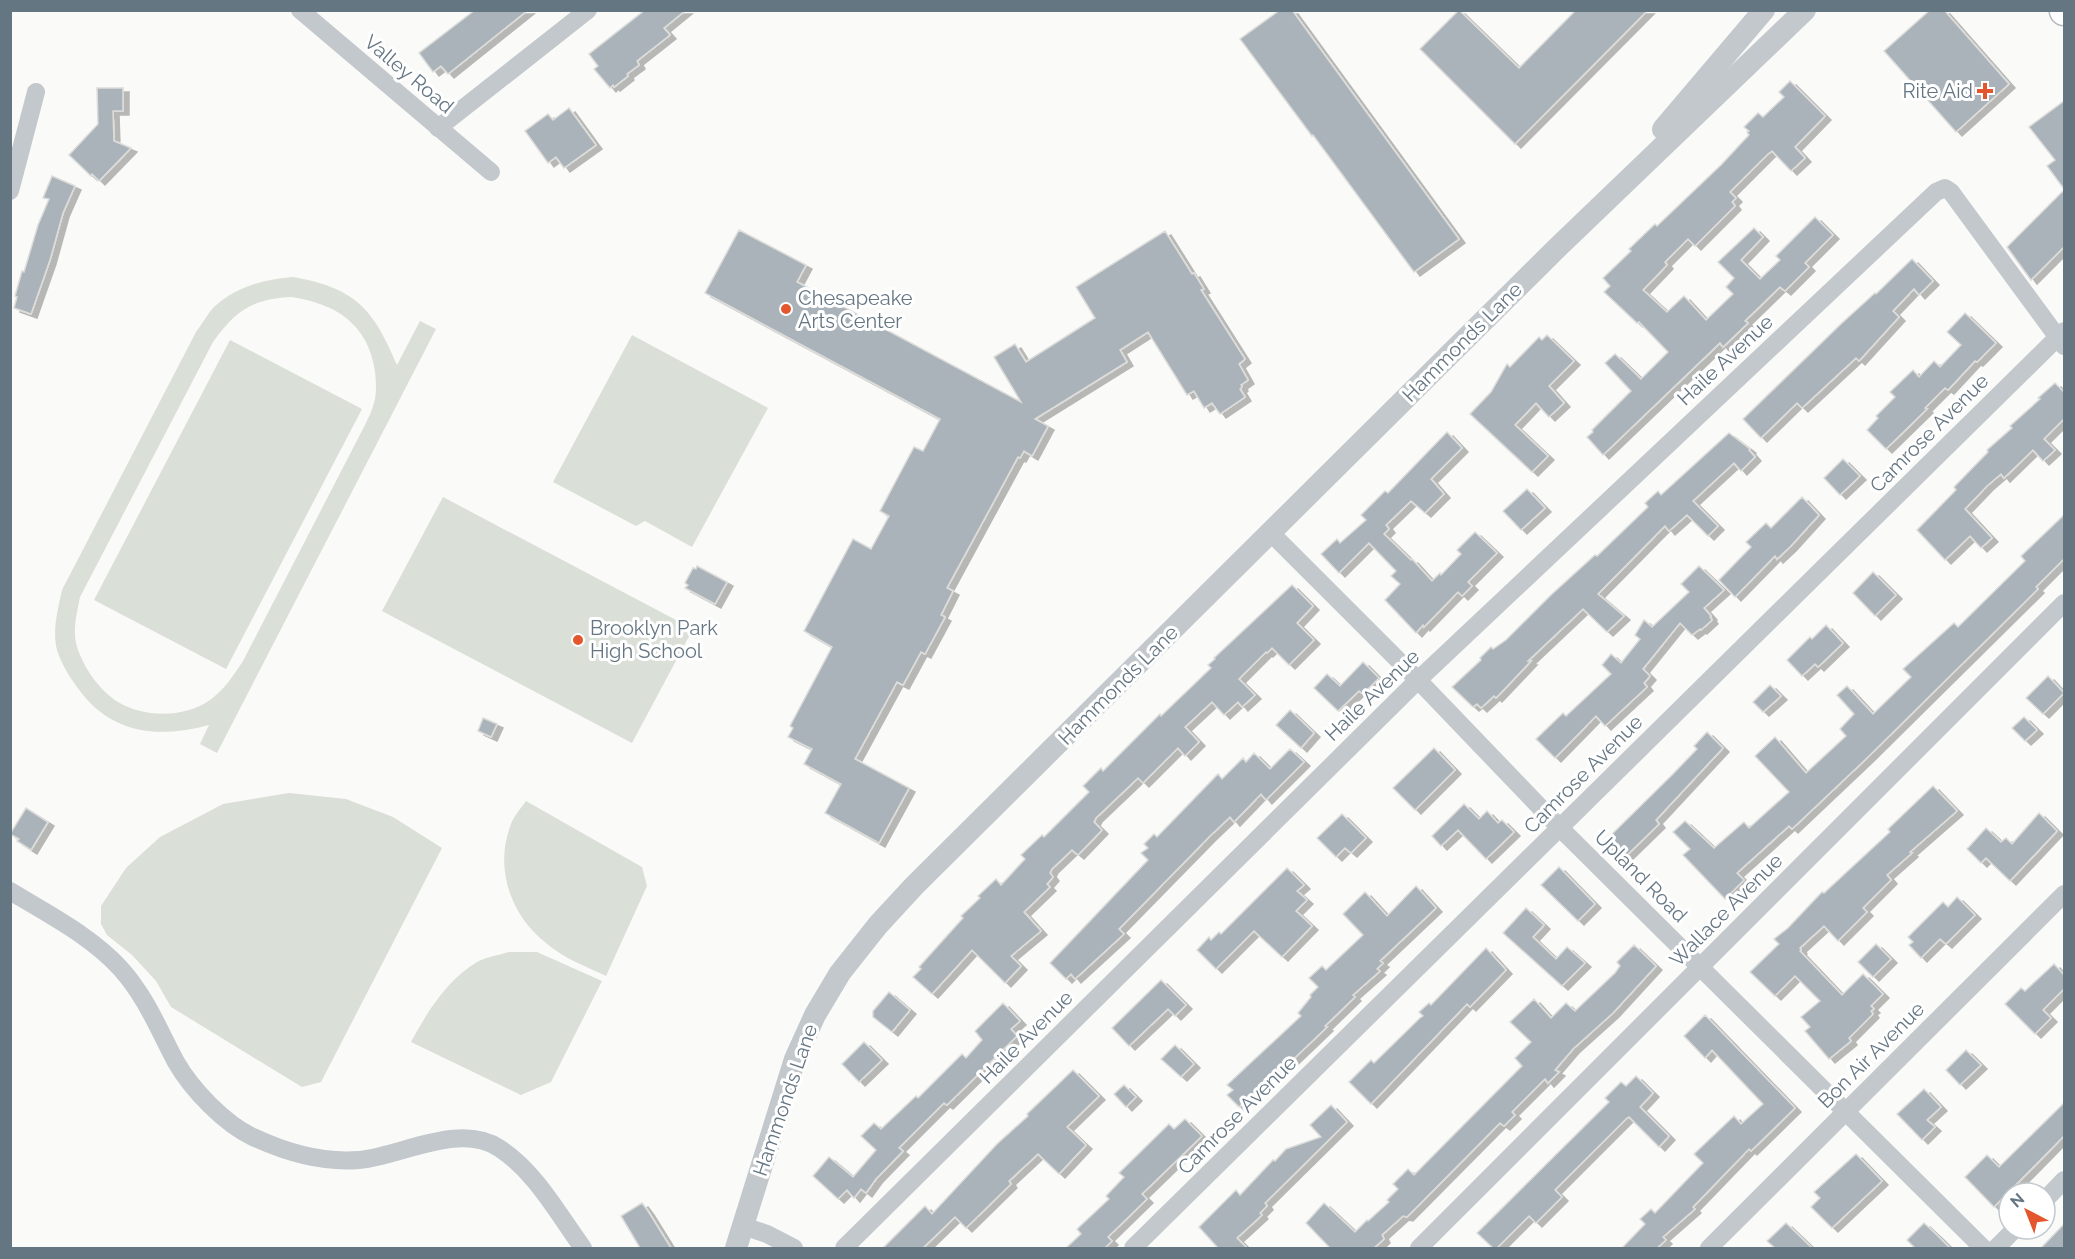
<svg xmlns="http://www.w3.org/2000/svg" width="2075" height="1259" viewBox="0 0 2075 1259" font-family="Raleway,sans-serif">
<defs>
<filter id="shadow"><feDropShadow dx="6" dy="4" stdDeviation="0" flood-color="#0004"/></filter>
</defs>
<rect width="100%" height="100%" fill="#fafaf8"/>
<g fill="#dadfd7" fill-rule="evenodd">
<path d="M293 277C355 288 373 308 397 365L420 321 436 329 217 753 200 744 209 725C157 739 110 734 77 687 69 676 61 663 57 650 52 631 58 609 62 590L196 332C202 324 207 315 213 308 235 287 264 279 293 277ZM292 297C336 304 368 324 375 371 376 381 377 393 374 403 372 411 368 418 365 425L243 661C233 676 224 690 210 700 185 718 144 718 118 702 99 690 84 668 77 647 72 630 77 613 80 597L213 342C236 310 252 299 292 297Z"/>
<path d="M632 335 768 408 692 547 645 521 636 526 553 482Z"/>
<path d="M230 340 362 409 226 669 94 600Z"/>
<path d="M443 497 693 629 632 743 382 611Z"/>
<path d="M289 793 346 799 393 817 442 848 321 1082 302 1087 171 1007 156 981 132 955 107 935 101 924V906L126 868 160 837 223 804Z"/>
<path d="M526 801 642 867 647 886 606 976C585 966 563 958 546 943 510 915 494 867 511 824 514 816 521 808 526 801Z"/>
<path d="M509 952H537L602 981 551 1082 521 1095 411 1042C428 1011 446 981 477 962 486 957 499 955 509 952Z"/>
</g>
<g fill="#aab3b9" stroke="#dcdcda" stroke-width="1.5" filter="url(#shadow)">
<path d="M475 10H528L448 74 441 66 433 72 419 53Z"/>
<path d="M645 10H686L664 28 670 35 637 61 639 65 627 74 628 76 614 87 613 85 610 88 594 69 598 66 589 54Z"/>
<path d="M1280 10H1292L1459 239 1414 272 1313 135 1312 136 1240 39Z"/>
<path d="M1459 10 1519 68 1576 10H1648L1515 144 1420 49Z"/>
<path d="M1930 10H1944L2009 84 1956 132 1884 51Z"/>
<path d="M1790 81 1825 116 1795 147 1805 158 1791 171 1772 151 1768 154 1730 192 1736 198 1732 202 1735 206 1695 246 1688 239 1665 262 1667 265 1643 290 1667 312 1684 296 1706 320 1733 294 1726 287 1734 278 1718 262 1754 228 1763 237 1741 260 1760 279 1780 260 1776 256 1815 217 1833 235 1805 263 1809 267 1785 291 1780 287 1745 321 1748 323 1723 347 1720 343 1603 455 1587 437 1593 432 1592 430 1631 391 1605 363 1615 354 1641 379 1668 352 1639 322 1637 323 1604 292 1610 286 1603 278 1631 251 1629 249 1655 224 1657 226 1721 165 1749 135 1747 132 1749 131 1744 127 1758 113 1763 117 1784 97 1779 92Z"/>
<path d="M97 88H123V111H113L114 141 131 148 99 181 92 174 91 176 69 155 98 124Z"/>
<path d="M2064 101V189L2047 166 2055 160 2029 127Z"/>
<path d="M569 108 596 145 564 168 556 157 548 163 525 131 548 114 553 120Z"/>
<path d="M52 176 75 186 63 213 50 260 31 314 14 308 17 297 15 296 22 271 24 272 38 225 49 199 43 198Z"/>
<path d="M2064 190V247L2031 280 2007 247Z"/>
<path d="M739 230 806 265 797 282 1021 402 994 357 1015 344 1026 362 1095 318 1076 287 1165 231 1192 274 1194 273 1204 289 1201 290 1245 359 1239 364 1248 380 1241 385 1242 387 1240 389 1245 397 1220 414 1212 403 1204 408 1194 391 1187 395 1148 332 1120 350 1127 362 1035 419 1048 426 1032 456 1024 451 1020 458 1018 457 947 588 953 591 941 615 945 617 925 654 921 652 903 685 897 682 855 759 909 788 879 843 825 813 841 784 804 764 812 749 788 737 793 728 790 726 832 647 804 631 853 539 871 549 889 516 880 511 898 477 914 447 923 451 940 419 705 293Z"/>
<path d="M1912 259 1933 281 1919 295 1914 289 1893 311 1899 317 1859 361 1856 358 1802 408 1797 403 1761 438 1743 419 1842 323 1875 293 1876 294Z"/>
<path d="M1965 313 1996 343 1977 362 1975 361 1948 390 1945 388 1925 408 1927 409 1886 449 1867 430 1878 418 1876 416 1895 397 1890 392 1913 370 1919 377 1934 361 1940 367 1961 345 1947 332Z"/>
<path d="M1547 335 1574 361 1549 386 1564 403 1549 417 1536 403 1515 425 1548 456 1532 472 1470 414 1491 392 1507 364 1510 367 1539 337 1542 340Z"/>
<path d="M2055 383 2064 392V419L2044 439 2055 450 2043 461 2033 450 2004 478 2001 474 1987 486 1965 509 1992 538 1981 548 1970 536 1945 560 1917 530 1956 490 1954 487 1988 452 1987 450 2012 428 2010 426 2040 399 2038 398Z"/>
<path d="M1447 432 1462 448 1431 479 1444 494 1425 513 1411 501 1386 525 1389 529 1384 534 1411 560 1412 559 1432 581 1440 573 1441 575 1461 554 1457 550 1475 532 1497 553 1468 582 1472 586 1462 596 1458 592 1424 627 1423 625 1416 633 1385 600 1400 584 1391 576 1396 571 1369 543 1339 573 1321 554 1337 539 1340 543 1366 520 1361 515 1385 491 1388 493Z"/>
<path d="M1729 433 1750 449 1749 450 1755 457 1741 471 1734 463 1693 501 1718 526 1708 536 1687 515 1669 531 1665 526 1598 594 1624 616 1607 632 1583 609 1528 661H1531L1496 698 1494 696 1481 708 1477 704 1473 707 1452 687 1481 660 1480 658 1491 647 1493 649 1506 640 1551 595 1595 555 1597 556 1648 507 1645 503 1658 491 1661 495Z"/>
<path d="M1843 459 1860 476 1840 495 1824 478Z"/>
<path d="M1527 489 1545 508 1521 530 1503 511Z"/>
<path d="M1802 497 1819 515 1790 547 1777 559 1775 556 1735 597 1719 580 1751 547 1746 542 1766 523 1771 528Z"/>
<path d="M2064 515V559L2036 587 2038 589 1867 758 1792 829 1789 826 1737 873 1744 880 1725 899 1683 855 1690 849 1673 832 1685 821 1714 848 1744 822 1749 828 1789 792 1755 756 1775 737 1806 773 1846 736 1840 729 1854 714 1837 695 1847 686 1873 714 1911 677 1903 669 1954 623 1958 627 2025 561 2021 556Z"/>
<path d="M697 566 727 582 715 604 685 588 688 585 685 583 693 568 696 569Z"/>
<path d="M1699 566 1724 590 1704 608 1711 616 1710 617 1712 620 1701 630 1700 629 1692 635 1680 623 1643 669 1650 676 1644 683 1647 687 1605 726 1596 716 1555 758 1536 739 1563 713 1566 716 1611 674 1602 665 1611 654 1621 663 1640 639 1635 635 1644 620 1652 627 1689 592 1681 584Z"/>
<path d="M1873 572 1896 595 1875 616 1853 593Z"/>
<path d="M1292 585 1313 606 1297 623 1314 640 1289 665 1272 648 1267 653 1266 652 1239 679 1255 695 1242 707 1238 702 1224 715 1212 702 1185 727 1199 742 1185 756 1178 748 1143 783 1138 778 1096 818 1094 822 1102 830 1078 855 1072 850 1052 869 1050 873 1053 877 1047 884 1050 887 1024 912 1041 931 1011 956 1021 966 1005 983 972 950 932 994 913 977 921 969 919 967 963 918 961 916 980 898 978 896 996 879 1001 885 1025 859 1021 855 1042 835 1044 837 1089 792 1083 786 1101 768 1103 771 1160 714 1161 716 1211 668 1208 665 1215 659 1214 658Z"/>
<path d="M1826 625 1843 643 1818 667 1815 664 1802 676 1787 660 1810 637 1812 639Z"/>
<path d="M1363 662 1379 678 1363 694 1359 691 1338 711 1314 688 1327 674 1340 686Z"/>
<path d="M2048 676 2064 693 2043 714 2026 698Z"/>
<path d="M1770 685 1781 696 1763 712 1753 702Z"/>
<path d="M1290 710 1314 733 1301 748 1276 725Z"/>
<path d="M2024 717 2037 730 2025 741 2012 728Z"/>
<path d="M483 718 497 724 491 737 478 731Z"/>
<path d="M1707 732 1723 748 1656 820 1659 824 1622 860 1604 842 1672 775 1697 749 1694 746Z"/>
<path d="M1434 748 1455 770 1415 810 1393 788Z"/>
<path d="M1290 749 1304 762 1266 800 1261 794 1234 822 1230 817 1210 836 1119 929 1124 934 1075 979 1071 974 1066 979 1050 963 1148 860 1141 853 1148 848 1144 844 1154 834 1157 837 1218 774 1222 779 1243 758 1246 762 1254 753 1270 769Z"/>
<path d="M1933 786 1957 811 1910 852 1912 853 1887 875 1891 880 1863 908 1867 912 1838 941 1824 926 1800 948 1801 950 1800 951 1842 995 1863 974 1883 994 1871 1006 1874 1009 1871 1011 1873 1014 1849 1038 1851 1041 1829 1059 1805 1031 1810 1027 1801 1017 1820 1001 1795 976 1775 996 1750 972 1779 944 1774 939 1788 928 1822 892 1824 893 1890 832 1888 829Z"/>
<path d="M1464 804 1479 819 1487 811 1498 823 1502 820 1514 832 1486 859 1458 830 1441 846 1432 836Z"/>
<path d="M26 808 48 822 31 850 17 841 19 839 10 834Z"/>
<path d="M2039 813 2057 831 2010 881 1986 858 1981 863 1967 849 1986 828 2001 842 2006 838 2012 844Z"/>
<path d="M1342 814 1366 838 1351 853 1345 848 1336 857 1317 838Z"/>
<path d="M1559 867 1595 904 1578 921 1541 885Z"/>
<path d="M1287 868 1304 885 1297 891 1307 900 1296 911 1312 926 1282 957 1254 931 1216 969 1197 950 1209 937 1211 940 1219 932 1221 934Z"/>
<path d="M1416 886 1436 908 1380 961 1383 963 1377 969 1380 971 1353 995 1355 997 1325 1026 1327 1027 1283 1069 1280 1067 1239 1107 1227 1095 1233 1090 1227 1085 1301 1016 1298 1013 1311 997 1310 995 1318 987 1309 978 1322 966 1326 970 1363 935 1343 914 1365 892 1387 916Z"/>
<path d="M1957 897 1975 915 1946 944 1940 939 1921 958 1909 945 1913 942 1908 937 1943 902 1948 907Z"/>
<path d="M1526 908 1544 925 1533 937 1556 959 1567 947 1585 963 1562 986 1503 933Z"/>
<path d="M1876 944 1891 959 1873 977 1858 962Z"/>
<path d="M1634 945 1656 966 1613 1013 1573 1049 1555 1070 1559 1072 1548 1083 1545 1079 1512 1112 1515 1115 1504 1126 1500 1123 1407 1217 1403 1216 1382 1235 1384 1239 1374 1248H1330L1306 1223 1324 1203 1355 1232 1367 1220 1368 1221 1389 1202 1387 1200 1398 1189 1393 1184 1408 1169 1414 1175 1522 1066 1515 1058 1531 1042 1510 1022 1534 999 1551 1018 1566 1003 1575 1011 1615 973 1620 966 1617 962Z"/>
<path d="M1486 948 1506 970 1470 1007 1467 1004 1371 1104 1349 1082 1371 1060 1374 1063 1420 1018 1423 1016 1419 1012 1429 1003 1431 1005Z"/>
<path d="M2054 964 2064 975V989L2043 1010 2051 1018 2035 1034 2005 1004 2021 988 2025 991Z"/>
<path d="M1161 980 1186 1005 1175 1016 1168 1009 1129 1046 1112 1028Z"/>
<path d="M889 992 910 1010 892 1032 873 1017V1011Z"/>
<path d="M1003 1003 1020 1021 1011 1029 1017 1036 947 1105 944 1103 899 1148 903 1151 876 1179 866 1193 861 1189 854 1198 847 1190 838 1199 813 1176 829 1157 853 1177 876 1150 861 1136 874 1123 881 1129 916 1096 918 1098 962 1054 966 1058 982 1040 975 1031Z"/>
<path d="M1705 1015 1795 1108 1751 1151 1749 1149 1693 1207 1695 1209 1663 1237 1666 1240 1657 1248H1622L1645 1224 1640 1219 1651 1209 1655 1213 1703 1163 1694 1154 1734 1116 1741 1124 1763 1104 1712 1050 1705 1058 1684 1036Z"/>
<path d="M864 1042 882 1060 859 1082 842 1064Z"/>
<path d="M1175 1045 1194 1064 1181 1077 1161 1059Z"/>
<path d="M1966 1050 1981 1065 1960 1085 1946 1070Z"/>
<path d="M1073 1070 1099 1096 1067 1127 1086 1145 1059 1174 1038 1154 1009 1181 1011 1184 966 1228 955 1217 923 1248H883L925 1206 932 1214 997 1144 1028 1116 1027 1114Z"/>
<path d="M1636 1076 1653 1093 1640 1107 1669 1136 1659 1147 1629 1117 1627 1118 1555 1190 1562 1197 1536 1223 1529 1216 1497 1248H1493L1477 1233 1609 1102 1605 1098 1621 1082 1626 1086Z"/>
<path d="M1124 1085 1136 1097 1126 1107 1114 1094Z"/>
<path d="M1924 1089 1941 1107 1927 1120 1935 1127 1922 1140 1897 1114Z"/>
<path d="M2064 1103V1136L1994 1207 1965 1177 1987 1155 1999 1167Z"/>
<path d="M1331 1105 1347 1122 1265 1203 1267 1206 1260 1213 1262 1215 1237 1238 1247 1248H1218L1199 1227 1236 1190 1240 1195 1273 1160 1275 1161 1286 1149 1321 1137 1310 1125Z"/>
<path d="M1185 1119 1202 1136 1142 1194 1147 1199 1108 1237 1112 1241 1105 1248H1066L1081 1234 1077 1229 1109 1199 1106 1196 1124 1177 1119 1173 1169 1124 1174 1129Z"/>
<path d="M1856 1154 1882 1181 1832 1228 1811 1207 1820 1198 1814 1192Z"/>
<path d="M642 1203 648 1211 671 1248H640L621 1216Z"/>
<path d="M1786 1223 1812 1248H1775L1767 1241Z"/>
<path d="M1924 1223 1938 1236 1950 1248H1915L1907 1240Z"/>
<path d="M2064 1224V1248H2041Z"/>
</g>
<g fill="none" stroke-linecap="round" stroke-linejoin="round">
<g stroke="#b5babe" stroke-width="31">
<path id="primary" d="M2064 10V11"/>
</g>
<g stroke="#c3c8cc" stroke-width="18">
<path d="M300 10 491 172"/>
<path d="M438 128 588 10"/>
<path d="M10 191 36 92"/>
<path d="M1271 533 1418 680 1560 828 1983 1248"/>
<path d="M10 891C48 914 91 936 121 969 146 997 159 1030 176 1062 192 1090 225 1124 253 1137 285 1152 323 1163 359 1160 401 1156 459 1122 499 1148 536 1172 558 1214 583 1248"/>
<path d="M2045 1200 2064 1180"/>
<path d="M743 1226 767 1234 794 1248"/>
<path d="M844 1248 1418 680 1936 192 1945 188 1951 192 2064 346"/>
<path d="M1133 1248 2064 331"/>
<path d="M1419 1248 2064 603"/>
<path d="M1709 1248 2064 894"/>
<path d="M1996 1248 2015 1229"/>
</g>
<g stroke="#c3c8cc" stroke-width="22">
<path d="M1663 129 1764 10"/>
<path d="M736 1248 795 1059 815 1015 840 973 878 925 914 886 1557 248 1805 10"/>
</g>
<use href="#primary" stroke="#fff" stroke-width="28"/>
</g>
<g fill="#e4572e" stroke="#fff" stroke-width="2">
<path d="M1982 82h6v6h6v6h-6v6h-6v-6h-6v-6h6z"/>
<circle cx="786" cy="309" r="6"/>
<circle cx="578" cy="640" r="6"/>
</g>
<g text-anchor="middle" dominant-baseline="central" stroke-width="6" stroke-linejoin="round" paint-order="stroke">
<g font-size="20" fill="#657683" stroke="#fff">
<text transform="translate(409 74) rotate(40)">Valley Road</text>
<text transform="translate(1462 342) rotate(-45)">Hammonds Lane</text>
<text transform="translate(1725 360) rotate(-43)">Haile Avenue</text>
<text transform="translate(1929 433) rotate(-45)">Camrose Avenue</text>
<text transform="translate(1118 685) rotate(-45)">Hammonds Lane</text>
<text transform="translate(1372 695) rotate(-44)">Haile Avenue</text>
<text transform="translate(1583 774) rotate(-45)">Camrose Avenue</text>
<text transform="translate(1641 876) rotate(45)">Upland Road</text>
<text transform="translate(1726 910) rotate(-45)">Wallace Avenue</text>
<text transform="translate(1026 1037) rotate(-45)">Haile Avenue</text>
<text transform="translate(1871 1055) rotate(-45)">Bon Air Avenue</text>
<text transform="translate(785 1100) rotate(-71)">Hammonds Lane</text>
<text transform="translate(1237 1115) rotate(-45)">Camrose Avenue</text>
</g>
<g font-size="20" fill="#657683" stroke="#fff" text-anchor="start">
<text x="1973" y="91" text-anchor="end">Rite Aid</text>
<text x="798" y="298">Chesapeake<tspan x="798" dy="23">Arts Center</tspan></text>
<text x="590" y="628">Brooklyn Park<tspan x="590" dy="23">High School</tspan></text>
</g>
</g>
<rect width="2075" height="1259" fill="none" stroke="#657683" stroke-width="24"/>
<g transform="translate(2027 1211) rotate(318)"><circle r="28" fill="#ffffff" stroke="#c1c8cd" stroke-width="1.5"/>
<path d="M0-4.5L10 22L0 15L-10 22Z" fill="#e4572e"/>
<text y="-9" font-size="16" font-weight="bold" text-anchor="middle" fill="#657683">N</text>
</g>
</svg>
